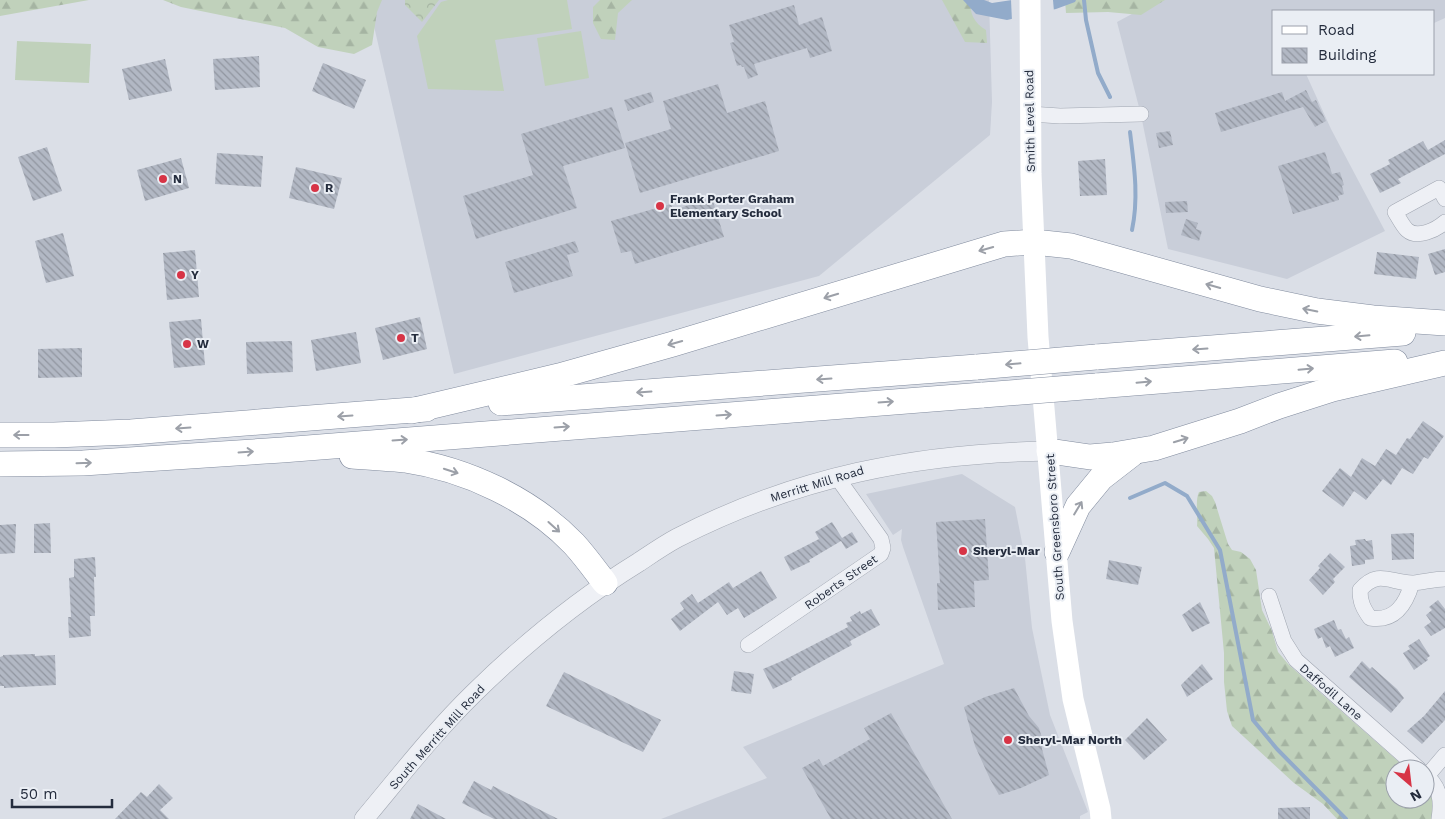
<svg xmlns="http://www.w3.org/2000/svg" width="1445" height="819" viewBox="0 0 1445 819" font-family="'Work Sans',sans-serif">
<defs>
<pattern id="forest-firs" width="22" height="20" patternUnits="userSpaceOnUse" patternTransform="scale(1.25)"><rect width="22" height="20" fill="#c0d1bb"/><path d="M5 1l3.5 6h-7zM16 11l3.5 6h-7z" fill="#a5b4a2"/></pattern>
<pattern id="park-crowns" width="20" height="18" patternUnits="userSpaceOnUse" patternTransform="scale(1.25)"><rect width="20" height="18" fill="#c0d1bb"/><path d="M2 6a3 3 0 1 1 6 0M12 15a3 3 0 1 1 6 0" fill="none" stroke="#a5b4a2"/></pattern>
<pattern id="building-back-hatch" width="6" height="6" patternUnits="userSpaceOnUse" patternTransform="scale(1.25)"><rect width="6" height="6" fill="#b2b8c4"/><path d="M-1 5l2 2M0 0l6 6M5-1l2 2" fill="none" stroke="#9196a0"/></pattern>
</defs>
<rect width="100%" height="100%" fill="#dbdfe7"/>
<g fill="#c9ced9">
<path d="M368 0H989L992 102 990 135 819 276 454 374Z"/>
<path d="M1158 0H1445V18L1434 23V11H1274V74H1306L1331 129 1385 231 1287 279 1168 249 1141 115 1117 22Z"/>
<path d="M962 474 1015 507 1025 558 1032 628 1050 715 1088 812 1080 816V819H661L767 778 743 747 944 664 903 547 901 540 902 529 893 535 866 494Z"/>
</g>
<g fill="url(#forest-firs)">
<path d="M0 0H89L0 16Z"/>
<path d="M163 0H382L377 12 372 45 354 54 318 47 285 28 181 7Z"/>
<path d="M600 0H632L618 13 615 40 601 39 593 23V7Z"/>
<path d="M942 0H971C969 13 974 23 986 30L987 43 965 42Z"/>
<path d="M1065 0H1165L1141 15 1108 12 1066 13Z"/>
<path d="M1206 491 1212 496 1215 502 1228 544 1232 550 1241 552 1250 559 1256 570 1262 610 1272 631 1278 652 1289 665 1407 769H1395V799H1425V787L1439 807 1445 819H1337L1323 804 1294 783 1232 726 1227 711 1224 682V653L1214 548 1208 539 1197 526C1198 516 1195 500 1199 492Z"/>
</g>
<path fill="url(#park-crowns)" d="M405 0H439L422 22 405 5Z"/>
<g fill="#c0d1bb">
<path d="M448 0H567L572 29 495 40 504 91 428 89 417 36 441 2Z"/>
<path d="M581 31 589 78 545 86 537 38Z"/>
<path d="M17 41 91 44 89 83 15 80Z"/>
</g>
<path fill="#92abca" d="M963 0H984L992 3 1012 0H1076L1075 2 1056 9 1007 20 976 14Z"/>
<path fill="#dbdfe7" d="M1011 0H1053L1054 12 1012 21Z"/>
<g fill="none" stroke-linecap="round" stroke-linejoin="round">
<g stroke="#92abca" stroke-width="4">
<path d="M1084 0 1086 20 1098 73 1110 97"/>
<path d="M1130 132C1134 165 1139 197 1132 230"/>
<path d="M1130 498 1165 483 1187 496 1220 550 1253 720 1277 749 1346 819"/>
</g>
</g>
<g fill="url(#building-back-hatch)">
<path d="M794 5 799 25 822 17 832 51 810 58 807 48 754 64 758 75 748 79 744 67H742L741 65 737 66 730 43 734 42 729 25Z"/>
<path d="M259 56 260 87 215 90 213 59Z"/>
<path d="M165 59 172 91 129 100 122 69Z"/>
<path d="M323 63 366 80 354 109 312 91Z"/>
<path d="M718 84 727 113 765 101 779 151 640 193 625 143 671 129 663 101Z"/>
<path d="M1306 90 1312 102 1316 100 1326 121 1315 127 1303 107 1221 132 1215 113 1282 92 1285 101Z"/>
<path d="M651 92 654 102 628 111 624 100Z"/>
<path d="M612 107 625 148 563 166 577 208 476 239 463 196 533 175 521 134Z"/>
<path d="M1170 131 1173 145 1159 148 1156 133Z"/>
<path d="M1445 140V154L1398 179 1401 183 1380 193 1370 174 1390 164 1388 160 1423 141 1428 150Z"/>
<path d="M47 147 62 191 33 201 18 157Z"/>
<path d="M1325 152 1332 174 1340 172 1344 185 1342 186 1344 194 1338 196 1339 200 1293 214 1278 166Z"/>
<path d="M217 153 263 156 261 187 215 184Z"/>
<path d="M181 158 189 188 145 201 137 170Z"/>
<path d="M1105 159 1107 195 1080 196 1078 161Z"/>
<path d="M296 167 342 178 334 209 289 198Z"/>
<path d="M712 198 724 237 635 264 631 251 621 253 611 221 671 204 673 210Z"/>
<path d="M1187 201 1188 212 1166 213 1165 202Z"/>
<path d="M1186 219 1198 223 1196 229 1202 231 1199 241 1181 235Z"/>
<path d="M63 233 74 276 46 283 35 241Z"/>
<path d="M575 241 579 252 567 255 573 276 514 293 505 262Z"/>
<path d="M1445 249V272L1435 275 1428 254Z"/>
<path d="M195 250 199 297 167 300 163 253Z"/>
<path d="M1377 252 1419 257 1416 279 1374 274Z"/>
<path d="M420 317 427 349 383 360 375 328Z"/>
<path d="M201 319 205 365 174 368 169 322Z"/>
<path d="M356 332 361 363 316 371 311 340Z"/>
<path d="M292 341 293 372 247 374 246 342Z"/>
<path d="M82 348V377L38 378V349Z"/>
<path d="M1423 421 1444 436 1428 459 1424 457 1413 474 1402 468 1391 485 1383 479 1366 500 1354 491 1343 507 1322 491 1340 468 1351 477 1362 458 1375 466 1386 449 1396 455 1407 438 1410 439Z"/>
<path d="M985 519 989 580 974 581 975 607 938 610 937 583H940L936 522Z"/>
<path d="M832 522 842 538 852 532 858 542 846 549 841 541 809 560 810 562 791 571 784 557 819 539 815 532Z"/>
<path d="M50 523 51 553H34V524Z"/>
<path d="M16 524 15 553 0 554V525Z"/>
<path d="M1414 533V559L1392 560 1391 534Z"/>
<path d="M1365 539 1366 541 1372 540 1374 559 1365 560V564L1352 566 1350 546 1356 545 1355 540Z"/>
<path d="M1330 553 1345 567 1333 579 1335 582 1323 595 1309 580 1320 568 1318 566Z"/>
<path d="M95 557 96 577H94L95 616H90L91 636 69 638 68 617H71L69 578 74 577V559Z"/>
<path d="M1109 560 1142 567 1138 585 1106 579Z"/>
<path d="M761 571 777 598 744 618 738 608 727 615 718 602 680 631 671 619 684 609 680 603 692 594 698 603 729 582 733 588Z"/>
<path d="M1438 600 1445 609V628L1431 636 1424 627 1431 622 1426 615 1432 610 1429 607Z"/>
<path d="M1200 602 1210 623 1192 632 1182 615Z"/>
<path d="M871 609 880 625 850 641 852 645 791 678 792 680 773 689 763 669 782 661 848 627 846 623 852 621 850 617 860 611 861 614Z"/>
<path d="M1334 620 1338 630 1341 629 1346 639 1349 637 1354 648 1335 657 1330 646 1326 648 1322 637 1318 639 1314 629Z"/>
<path d="M1419 639 1430 656 1427 658 1428 660 1414 670 1403 653 1410 649 1408 646Z"/>
<path d="M35 654V656L55 655 56 685 20 687 4 688V686H0V657L3 656V655Z"/>
<path d="M1362 661 1370 669 1372 667 1397 689 1404 698 1391 713 1349 677Z"/>
<path d="M1202 664 1213 679 1187 697 1181 685Z"/>
<path d="M734 671 754 674 751 694 731 691Z"/>
<path d="M564 672 661 720 643 752 546 706Z"/>
<path d="M1014 688 1029 716 1039 728 1042 738V749L1049 775 1021 788 999 795 990 779 975 746 964 707 985 697Z"/>
<path d="M1445 691V720L1422 744 1407 731 1424 716Z"/>
<path d="M891 713 952 819H831L802 768 819 759 823 766 870 739 864 728Z"/>
<path d="M1147 718 1167 740 1144 760 1125 740Z"/>
<path d="M474 781 491 790 493 786 558 819H494L462 803Z"/>
<path d="M159 784 173 798 160 810 169 819H115L141 792 147 797Z"/>
<path d="M418 804 446 819H410Z"/>
<path d="M1310 807V819H1278V808Z"/>
</g>
<g fill="none" stroke-linecap="round" stroke-linejoin="round">
<g stroke="#a0a6b1" stroke-width="16">
<g id="minor">
<path d="M1030 114 1060 116 1141 114"/>
<path d="M1445 199 1439 188 1395 212C1399 218 1402 225 1407 230 1417 239 1436 230 1445 222"/>
<path d="M1412 583C1406 604 1395 622 1370 618 1363 608 1360 602 1360 590 1379 568 1391 584 1414 583 1424 582 1435 579 1445 579"/>
<path d="M1269 596 1284 641 1296 660 1419 769"/>
<path d="M748 645 881 554 883 548 881 539 836 476"/>
<path d="M1425 774C1440 787 1442 800 1439 819"/>
<path d="M1427 776 1445 755"/>
</g>
</g>
<g stroke="#a0a6b1" stroke-width="20">
<path id="tertiary" d="M364 819C400 776 434 732 474 693 524 644 579 599 639 562 651 554 664 545 677 538 796 477 916 453 1049 451"/>
</g>
<g stroke="#818b9e" stroke-width="26">
<g id="trunk">
<path d="M1096 357 1403 333"/>
<path d="M1096 386 1395 362"/>
<path d="M501 403 977 367"/>
<path d="M411 411 559 376 673 344 1004 244 1034 242 1071 246 1260 299 1317 311 1373 318 1445 323"/>
<path d="M0 435H54L131 432 426 409"/>
<path d="M1049 451 1090 457 1113 455 1154 448 1240 421 1279 406 1332 389 1445 363"/>
<path d="M352 456C369 457 387 458 405 460 466 469 531 499 574 544 585 556 595 570 605 583"/>
<path d="M0 464 83 463 282 450 983 395"/>
<path d="M1057 552 1078 506 1101 478 1132 454"/>
</g>
</g>
<use href="#minor" stroke="#eef0f5" stroke-width="15"/>
<use href="#tertiary" stroke="#eef0f5" stroke-width="19"/>
<path stroke="#fff" stroke-width="21" d="M1030 0 1031 174 1038 337 1062 621 1073 699 1100 809 1101 819"/>
<use href="#trunk" stroke="#fff" stroke-width="25"/>
<g stroke="#818b9e" stroke-width="26" stroke-linecap="butt">
<g id="trunk-bridge">
<path d="M977 367 1096 357"/>
<path d="M983 395 1096 386"/>
</g>
</g>
<use href="#trunk-bridge" stroke="#fff" stroke-width="25"/>
</g>
<defs><path id="oneway-shaft" d="M-6 0H5M1.5-3L5.5 0L1.5 3" fill="none" stroke-width="1.6" stroke-linecap="round" stroke-linejoin="round" transform="scale(1.25)"/></defs>
<g stroke="#9ca0a8">
<use href="#oneway-shaft" transform="translate(986 249) rotate(164)"/>
<use href="#oneway-shaft" transform="translate(1213 286) rotate(-164)"/>
<use href="#oneway-shaft" transform="translate(831 296) rotate(163)"/>
<use href="#oneway-shaft" transform="translate(1310 310) rotate(-168)"/>
<use href="#oneway-shaft" transform="translate(1362 336) rotate(175)"/>
<use href="#oneway-shaft" transform="translate(675 343) rotate(164)"/>
<use href="#oneway-shaft" transform="translate(1200 349) rotate(176)"/>
<use href="#oneway-shaft" transform="translate(1013 364) rotate(175)"/>
<use href="#oneway-shaft" transform="translate(1306 369) rotate(-5)"/>
<use href="#oneway-shaft" transform="translate(824 379) rotate(176)"/>
<use href="#oneway-shaft" transform="translate(1144 382) rotate(-5)"/>
<use href="#oneway-shaft" transform="translate(644 392) rotate(176)"/>
<use href="#oneway-shaft" transform="translate(886 402) rotate(-4)"/>
<use href="#oneway-shaft" transform="translate(724 415) rotate(-4)"/>
<use href="#oneway-shaft" transform="translate(345 416) rotate(176)"/>
<use href="#oneway-shaft" transform="translate(562 427) rotate(-4)"/>
<use href="#oneway-shaft" transform="translate(183 428) rotate(176)"/>
<use href="#oneway-shaft" transform="translate(21 435) rotate(-180)"/>
<use href="#oneway-shaft" transform="translate(400 440) rotate(-4)"/>
<use href="#oneway-shaft" transform="translate(1181 440) rotate(-17)"/>
<use href="#oneway-shaft" transform="translate(246 452) rotate(-4)"/>
<use href="#oneway-shaft" transform="translate(84 463) rotate(-2)"/>
<use href="#oneway-shaft" transform="translate(451 471) rotate(18)"/>
<use href="#oneway-shaft" transform="translate(1078 508) rotate(-59)"/>
<use href="#oneway-shaft" transform="translate(554 527) rotate(42)"/>
</g>
<g fill="#d73446" stroke="#eaeef4" stroke-width="2">
<circle cx="163" cy="179" r="5"/>
<circle cx="315" cy="188" r="5"/>
<circle cx="660" cy="206" r="5"/>
<circle cx="181" cy="275" r="5"/>
<circle cx="401" cy="338" r="5"/>
<circle cx="187" cy="344" r="5"/>
<circle cx="963" cy="551" r="5"/>
<circle cx="1008" cy="740" r="5"/>
</g>
<g text-anchor="middle" dominant-baseline="central" stroke-width="4" stroke-linejoin="round" paint-order="stroke">
<g font-size="12" fill="#242c3d" stroke="#eaeef4">
<text transform="translate(1030 121) rotate(-91)">Smith Level Road</text>
<text transform="translate(817 484) rotate(-17)">Merritt Mill Road</text>
<text transform="translate(1055 527) rotate(-94)">South Greensboro Street</text>
<text transform="translate(841 582) rotate(-35)">Roberts Street</text>
<text transform="translate(1331 692) rotate(41)">Daffodil Lane</text>
<text transform="translate(437 737) rotate(-48)">South Merritt Mill Road</text>
</g>
<g font-size="12" font-weight="bold" fill="#242c3d" stroke="#eaeef4" text-anchor="start">
<text x="173" y="179">N</text>
<text x="325" y="188">R</text>
<text x="670" y="199">Frank Porter Graham<tspan x="670" dy="14">Elementary School</tspan></text>
<text x="191" y="275">Y</text>
<text x="411" y="338">T</text>
<text x="197" y="344">W</text>
<text x="973" y="551">Sheryl-Mar</text>
<text x="1018" y="740">Sheryl-Mar North</text>
</g>
</g>
<rect x="1272" y="10" width="162" height="65" fill="#eaeef4" stroke="#9ba0ab"/>
<rect x="1282" y="26" width="25" height="8" fill="#ffffff" stroke="#9ba0ab"/>
<text x="1318" y="35" font-size="15" fill="#242c3d">Road</text>
<rect x="1282" y="48" width="25" height="15" fill="url(#building-back-hatch)" stroke="#9ba0ab"/>
<text x="1318" y="60" font-size="15" fill="#242c3d">Building</text>
<g transform="translate(1410 784) rotate(152)"><circle r="24" fill="#eaeef4" stroke="#9ba0ab"/>
<path d="M0-4L9 19L0 12L-9 19Z" fill="#d73446"/>
<text y="-8" font-size="14" font-weight="bold" text-anchor="middle" fill="#242c3d">N</text>
</g>
<path d="M12 799v8h100v-8" fill="none" stroke="#242c3d" stroke-width="2.5"/>
<text x="20" y="799" font-size="15" fill="#242c3d" stroke="#eaeef4" stroke-width="4" paint-order="stroke">50 m</text>
</svg>
